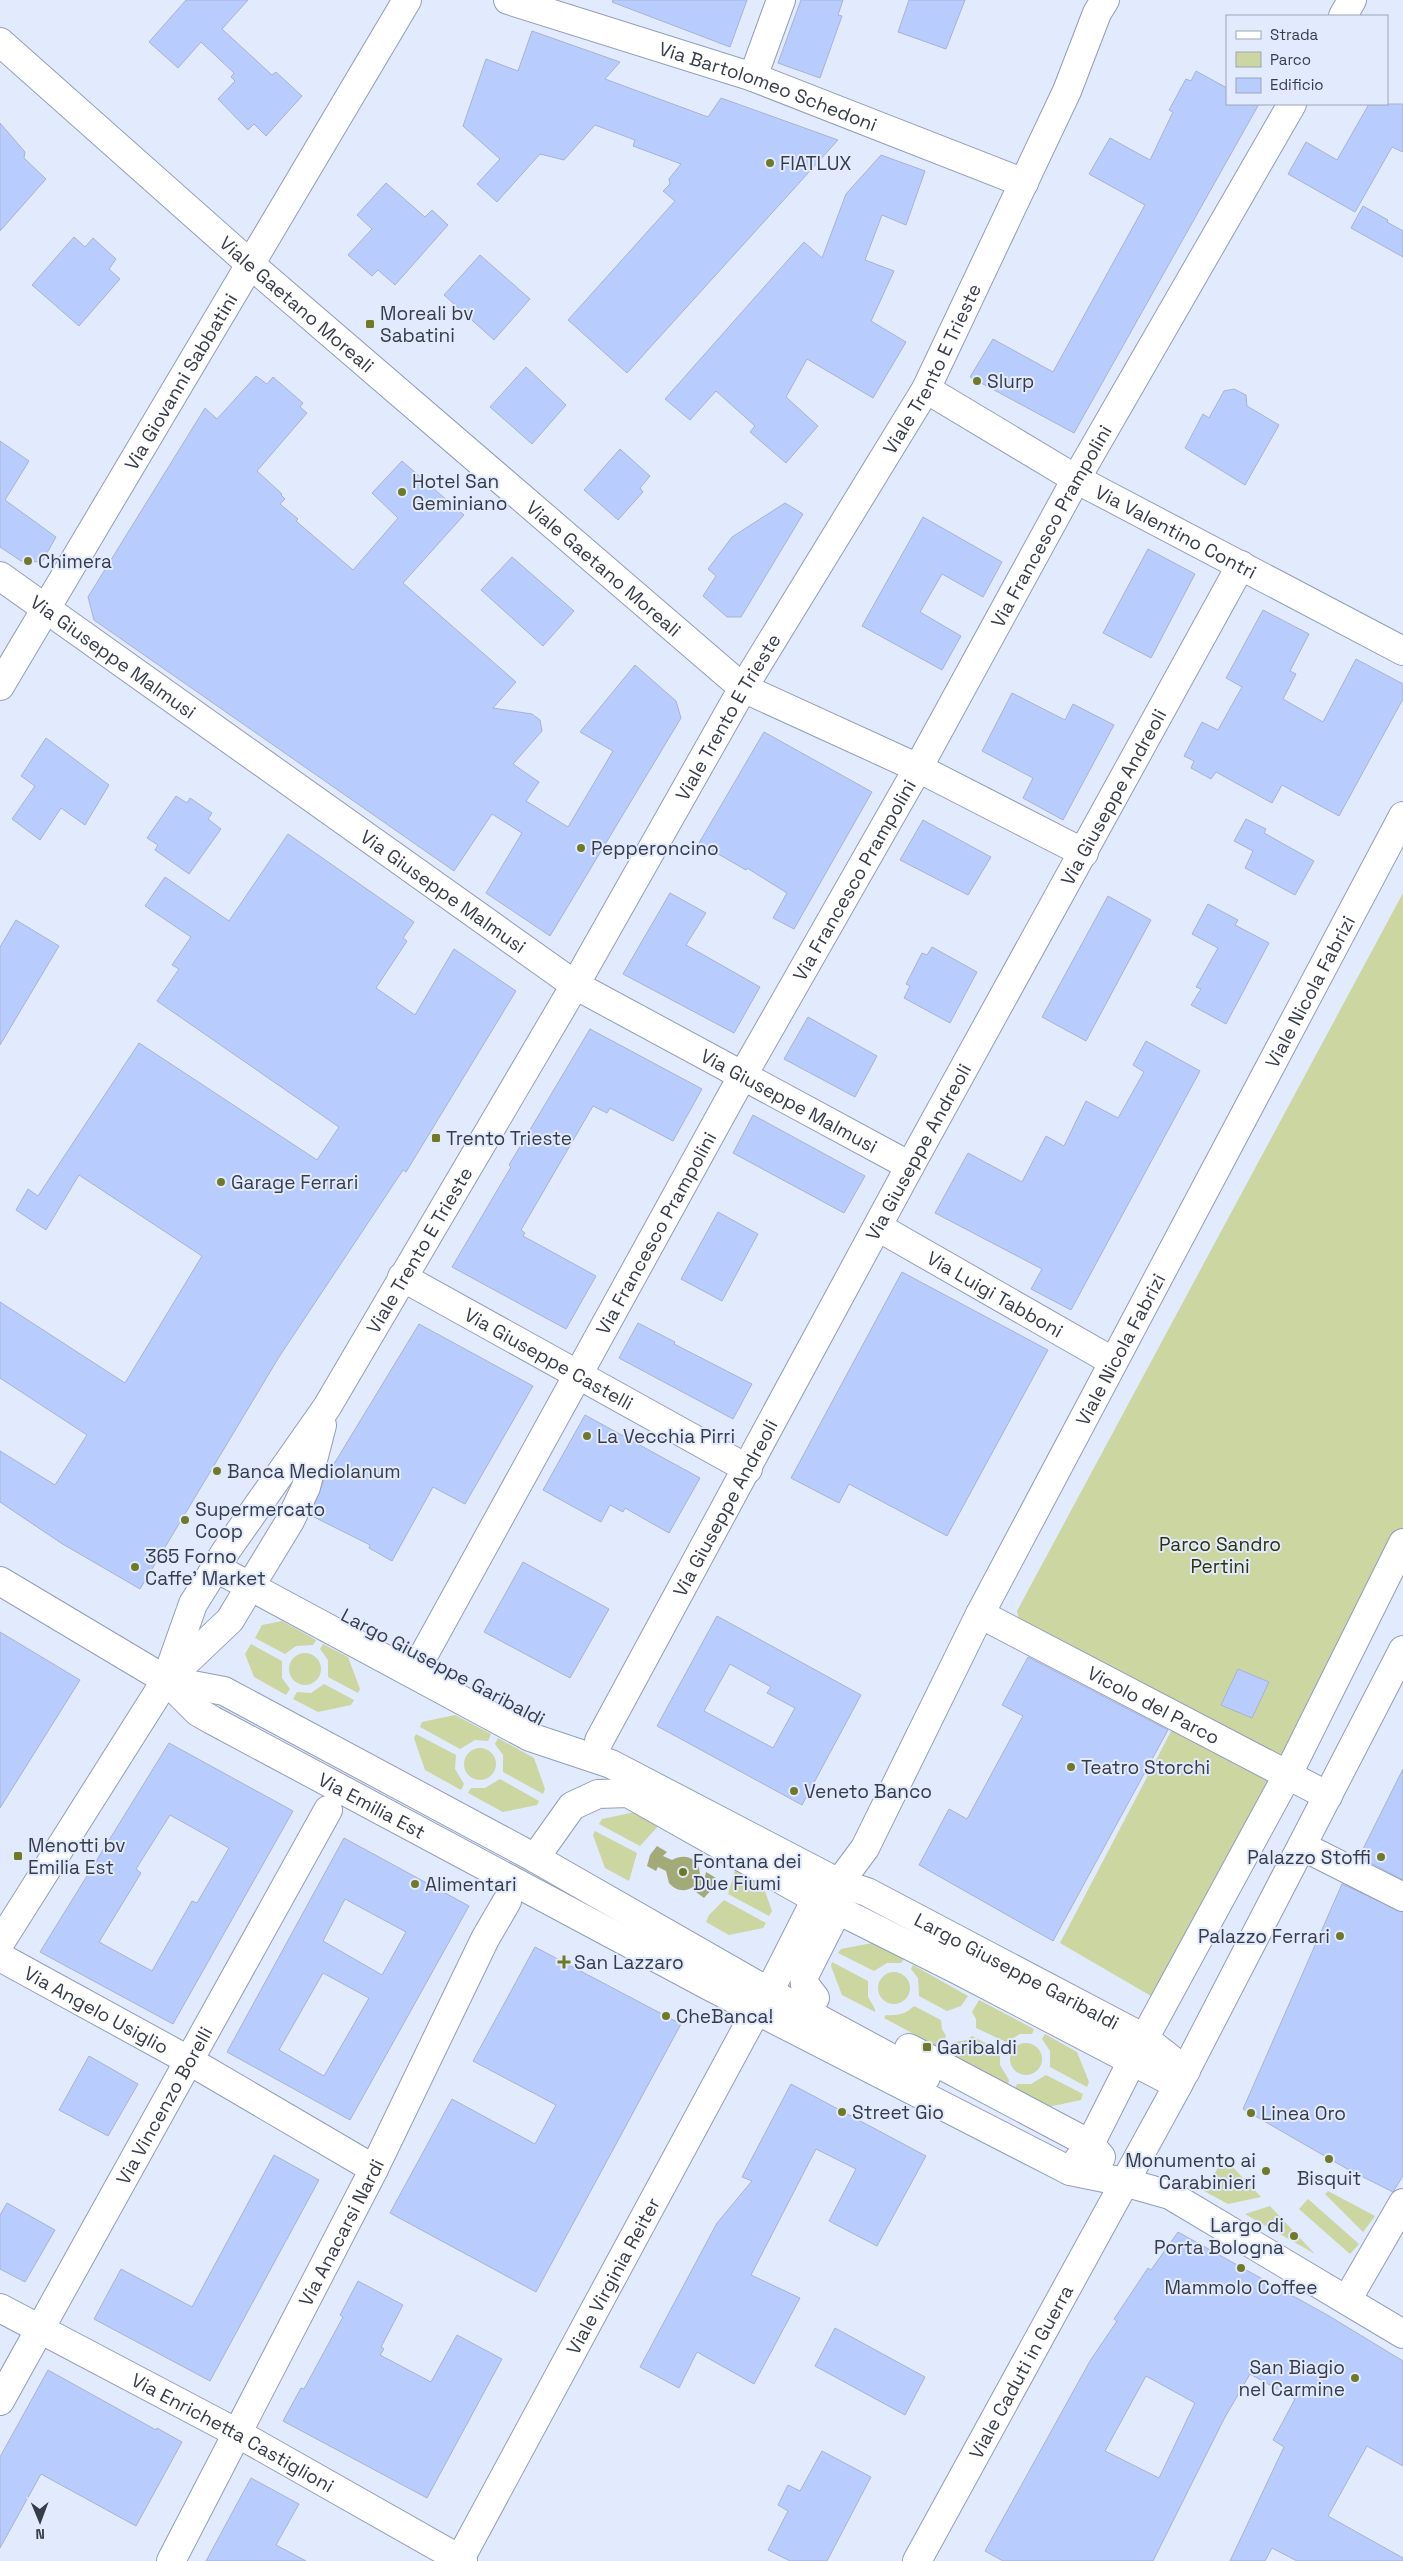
<svg xmlns="http://www.w3.org/2000/svg" width="1403" height="2561" viewBox="0 0 1403 2561" font-family="'Space Grotesk',sans-serif">
<rect width="100%" height="100%" fill="#e2eafd"/>
<g fill="#ccd6a1">
<path d="M1403 893V1537L1157 1997 1151 1996 1060 1943 1178 1718 1019 1620 1017 1611Z"/>
<path d="M282 1621 316 1640 313 1645 296 1646 285 1654 255 1638 262 1625Z"/>
<path d="M251 1644 282 1661V1678L290 1689 286 1695 254 1677 245 1654Z"/>
<path d="M323 1644 348 1657 360 1689 358 1693 328 1677V1660L320 1649Z"/>
<circle cx="305" cy="1669" r="16"/>
<path d="M324 1684 354 1700 351 1705 318 1712 293 1699 297 1692 311 1693Z"/>
<path d="M455 1715 491 1734 488 1741 475 1740 460 1749 420 1727 422 1722Z"/>
<path d="M416 1734 456 1755 455 1769 464 1784 461 1790 425 1770 414 1738Z"/>
<path d="M498 1738 534 1758 545 1789 543 1794 503 1772V1755L495 1744Z"/>
<circle cx="480" cy="1764" r="16"/>
<path d="M500 1779 539 1801 537 1805 503 1812 468 1793 471 1788H485Z"/>
<path d="M635 1812 659 1825 640 1846 599 1824 602 1819Z"/>
<path d="M595 1831 637 1853 629 1881 605 1868 593 1835Z"/>
<path d="M736 1867 761 1880 772 1911 769 1916 728 1894Z"/>
<path d="M724 1900 766 1923 763 1928 729 1935 706 1922 709 1915Z"/>
<path d="M872 1943 904 1959 901 1963H887L874 1971 838 1953 841 1949Z"/>
<path d="M832 1962 868 1981V1997L875 2009V2012L842 1995 831 1966Z"/>
<path d="M913 1965 968 1996 961 2006 947 2011 919 1996 918 1978 911 1969Z"/>
<circle cx="894" cy="1988" r="16"/>
<path d="M979 2000 1034 2029 1032 2034H1020L1006 2042 976 2028V2019L972 2012Z"/>
<path d="M914 2006 941 2020 942 2029 946 2036 940 2048 884 2018 886 2015C897 2016 906 2014 914 2006Z"/>
<path d="M1045 2034 1077 2052 1089 2082 1087 2087 1050 2067V2051L1042 2039Z"/>
<path d="M972 2036 1000 2051V2065L1009 2080 1008 2085 950 2053 955 2042 967 2040Z"/>
<circle cx="1026" cy="2059" r="16"/>
<path d="M1046 2075 1083 2094 1081 2100 1048 2107 1015 2089 1017 2084H1031Z"/>
<path d="M1224 2158 1261 2197 1228 2204 1204 2191Z"/>
<path d="M1328 2191 1375 2216 1363 2232 1325 2194Z"/>
<path d="M1308 2199 1359 2244 1350 2254 1299 2209Z"/>
<path d="M1270 2206 1315 2254 1245 2214Z"/>
</g>
<path fill="#a2ab77" d="M657 1846 667 1852 663 1856 672 1860C686 1852 700 1859 700 1875L705 1877 706 1872 716 1878 712 1889 704 1898 696 1892 699 1888 695 1886C686 1892 677 1892 669 1883L666 1871 658 1867 656 1871 647 1866 650 1855Z"/>
<g fill="#b9ccfe" stroke="#a7b3d2" fill-rule="evenodd">
<path d="M186 0H248L222 29 272 75 276 72 302 96 266 136 254 124 248 130 218 99 235 81 231 77 234 73 201 42 178 68 149 42Z"/>
<path d="M613 0H747L730 47 612 2Z"/>
<path d="M801 0H843L838 15 842 16 820 78 778 63Z"/>
<path d="M909 0H965L946 49 898 32Z"/>
<path d="M532 31 620 62 605 79 708 117 721 98 838 140 627 373 568 320 675 201 663 191 670 184 669 179 681 164 633 146 635 140 595 125 564 160 540 154 497 202 477 184 500 159 463 126 486 59 518 71Z"/>
<path d="M1196 71 1227 88V104H1259L1074 433 970 377 993 339 1053 372 1145 205 1089 174 1110 138 1150 160 1173 112 1169 110 1186 79 1191 81Z"/>
<path d="M1369 104H1403V152L1392 147 1355 212 1288 174 1306 142 1337 160Z"/>
<path d="M0 123 25 152 24 158 46 179 0 231Z"/>
<path d="M881 155 925 171 906 225 882 215 865 260 894 271 871 321 906 342 873 398 807 359 786 397 818 426 786 463 750 432 755 426 716 391 690 420 665 399 804 242 822 258 846 194Z"/>
<path d="M386 183 425 217 432 210 448 225 395 285 378 270 372 276 348 255 372 229 357 215Z"/>
<path d="M1363 206 1388 220 1387 222 1403 231V257L1351 228Z"/>
<path d="M74 237 85 247 93 238 116 259 109 269 120 279 79 326 32 285Z"/>
<path d="M480 255 530 299 494 340 444 295Z"/>
<path d="M526 367 566 405 532 444 490 407Z"/>
<path d="M256 376 267 384 273 377 303 403 300 407 307 413 257 471 282 494 281 495 285 499 280 504 298 519 296 521 353 570 398 518 372 493 402 461 464 515 403 583 516 682 493 708 532 714 540 720 542 731 513 764 539 782 526 801 568 827 613 751 580 732 635 665 676 701 681 718 550 936 486 893 522 833 492 814 454 871 94 620 88 597 205 408 217 419Z"/>
<path d="M1234 389 1246 395 1247 406 1279 425 1245 485 1185 448 1203 414 1209 418 1224 391Z"/>
<path d="M0 441 29 461 5 500 56 537 42 562 21 561 0 547Z"/>
<path d="M620 449 650 476 640 488 643 492 618 520 584 490Z"/>
<path d="M785 503 803 514 741 617H727L703 596 716 576 708 569 732 537Z"/>
<path d="M923 517 1002 562 983 597 942 574 920 612 961 636 942 670 862 626Z"/>
<path d="M1148 549 1195 574 1151 658 1103 633Z"/>
<path d="M512 557 574 611 543 646 481 590Z"/>
<path d="M1263 610 1309 634 1290 671 1296 674 1283 699 1323 722 1356 659 1403 684V699L1339 816 1282 785 1272 803 1216 772 1211 779 1191 768 1194 761 1184 756 1202 722 1218 730 1242 687 1226 678Z"/>
<path d="M1012 693 1065 720 1073 704 1114 725 1063 820 1023 798 1033 778 982 751Z"/>
<path d="M764 732 872 792 794 929 773 918 787 893 747 868 746 870 699 843Z"/>
<path d="M46 738 109 785 85 825 61 808 40 840 12 819 35 786 21 776Z"/>
<path d="M176 796 187 803 190 798 212 813 208 819 221 829 189 874 155 850 158 845 147 838Z"/>
<path d="M1246 819 1266 829 1264 833 1314 861 1295 895 1245 868 1253 851 1234 841Z"/>
<path d="M923 820 991 857 968 895 900 860Z"/>
<path d="M288 834 414 922 403 938 407 941 376 988 415 1015 454 949 516 991 406 1172 403 1170 279 1357 140 1589 61 1543 0 1502V1451L55 1485 87 1435 0 1378V1302L125 1383 202 1256 79 1175 46 1230 16 1210 28 1189 38 1196 139 1043 317 1160 339 1127 157 1001 179 969 172 965 191 937 145 906 165 877 229 921Z"/>
<path d="M670 893 706 913 686 945 760 987 734 1033 623 974Z"/>
<path d="M1108 896 1151 920 1086 1041 1042 1017Z"/>
<path d="M1208 904 1238 920 1235 925 1269 943 1226 1024 1191 1005 1201 989 1196 987 1218 948 1192 934Z"/>
<path d="M16 920 59 946 0 1045V947Z"/>
<path d="M932 947 977 972 950 1023 904 998 910 986 906 984 922 953 927 955Z"/>
<path d="M808 1017 877 1056 855 1097 784 1059Z"/>
<path d="M590 1029 702 1089 673 1141 610 1108 607 1113 593 1106 521 1230 525 1233 523 1236 596 1276 566 1329 452 1267 511 1167 509 1165Z"/>
<path d="M1146 1041 1200 1071 1071 1310 1031 1289 1042 1269 935 1213 968 1153 1022 1182 1046 1136 1064 1146 1086 1101 1118 1118 1144 1072 1133 1065Z"/>
<path d="M753 1115 865 1176 844 1213 733 1153Z"/>
<path d="M718 1212 758 1234 722 1301 681 1279Z"/>
<path d="M902 1272 1048 1350 947 1536 849 1484 839 1503 791 1478Z"/>
<path d="M638 1323 675 1342 674 1344 752 1384 733 1419 619 1358Z"/>
<path d="M419 1324 533 1386 465 1504 433 1487 392 1561 369 1548 370 1545 310 1515 323 1482Z"/>
<path d="M585 1415 700 1478 669 1533 625 1508 623 1512 610 1505 601 1522 543 1490Z"/>
<path d="M523 1562 609 1609 570 1678 484 1632Z"/>
<path d="M717 1616 861 1695 802 1805 657 1726ZM730 1664 771 1687 767 1693 795 1708 773 1748 704 1711Z"/>
<path d="M0 1632 80 1680 0 1808Z"/>
<path d="M1028 1657 1168 1730 1053 1941 919 1865 949 1809 967 1819 1023 1716 1002 1705Z"/>
<path d="M1238 1669 1269 1682 1252 1718 1221 1705Z"/>
<path d="M169 1743 293 1811 173 2024 40 1952ZM170 1815 229 1848 197 1903 192 1901 152 1971 99 1942 141 1873 136 1869Z"/>
<path d="M1403 1769V1880L1359 1857Z"/>
<path d="M344 1838 469 1906 350 2120 227 2052ZM345 1899 406 1932 382 1975 323 1941ZM323 1973 369 1998 324 2076 279 2050Z"/>
<path d="M1342 1884 1403 1912V2176L1393 2192 1349 2170 1243 2109Z"/>
<path d="M535 1947 681 2024 536 2292 390 2213 452 2099 535 2144 556 2105 473 2061Z"/>
<path d="M89 2056 138 2084 108 2136 59 2110Z"/>
<path d="M791 2084 926 2156 877 2246 829 2221 856 2169 816 2149 751 2275 800 2298 754 2384 697 2352 679 2388 640 2367 717 2223 752 2181 742 2177Z"/>
<path d="M274 2155 319 2180 210 2381 94 2319 121 2269 192 2307Z"/>
<path d="M7 2203 55 2230 25 2282 0 2269V2215Z"/>
<path d="M1178 2232 1329 2316 1403 2361V2466L1367 2446 1328 2516 1403 2558V2561H1297L1272 2548 1265 2561H1230L1284 2447 1273 2440 1295 2399 1250 2374 1224 2419 1153 2561H1003L985 2551 1090 2361 1117 2321 1114 2319 1148 2268 1151 2270ZM1146 2376 1195 2403 1159 2478 1105 2451Z"/>
<path d="M358 2281 403 2305 381 2347 384 2349 380 2355 431 2382 457 2335 502 2359 427 2498 283 2421 301 2388 304 2389 343 2317 340 2315Z"/>
<path d="M835 2328 925 2377 905 2415 815 2366Z"/>
<path d="M48 2370 156 2430 157 2428 182 2442 136 2526 41 2474 0 2548V2457Z"/>
<path d="M822 2451 871 2477 827 2561H790L768 2550 788 2511 778 2505 788 2485 800 2491Z"/>
<path d="M251 2478 299 2504 276 2545 306 2561H206Z"/>
</g>
<g fill="none" stroke-linecap="round" stroke-linejoin="round">
<g stroke="#929dbb" stroke-width="30">
<g id="minor">
<path id="s1" d="M508 0 753 77 1024 183"/>
<path d="M1343 16 1352 0"/>
<path id="s2" d="M0 42 250 264 743 688 918 768 1084 853"/>
<path d="M753 77 781 0"/>
<path id="s3" d="M926 389 1076 479 1403 651"/>
<path id="s4" d="M0 576 575 985 910 1166"/>
<path id="s5" d="M0 686 407 0"/>
<path id="s6" d="M878 1227 1112 1361"/>
<path id="s7" d="M402 1277 748 1469"/>
<path id="s8" d="M216 1568 530 1737 611 1764 839 1883 867 1892 1144 2038 1186 2071"/>
<path id="s9" d="M0 1581 166 1680 198 1712 212 1720 711 1987 1070 2171 1124 2182 1170 2195 1403 2334"/>
<path id="s10" d="M980 1614 1328 1796"/>
<path id="s11" d="M422 1658 743 1075 918 768 1076 479 1292 104"/>
<path d="M169 1678 230 1620 251 1585 290 1521 306 1487 322 1425"/>
<path d="M166 1680 224 1691 535 1858 769 1992 926 2077"/>
<path id="s12" d="M599 1741 910 1166 1241 565"/>
<path d="M1302 1846 1403 1897"/>
<path d="M535 1858 572 1806 598 1794 628 1793 816 1899 956 1969 1178 2085"/>
<path id="s13" d="M0 1943 166 1680 193 1604 226 1551 327 1407 575 985 743 688 926 389 1067 91 1097 13 1105 0"/>
<path id="s14" d="M0 1957 188 2060 374 2169"/>
<path d="M815 1998 805 1985 804 1976 838 1909V1892"/>
<path d="M909 2048 1090 2144 1101 2157"/>
<path d="M1070 2171 1090 2144 1132 2061 1288 1774 1403 1543"/>
<path d="M1347 2300 1403 2203"/>
<path id="s15" d="M0 2308 237 2433 463 2561"/>
<path id="s16" d="M0 2401 328 1810"/>
<path id="s17" d="M171 2561 374 2169 485 1939 507 1901"/>
<path id="s18" d="M459 2561 749 2024 769 1992 816 1899 839 1883 865 1848 980 1614 1403 816"/>
<path id="s19" d="M917 2561 1178 2085 1403 1650"/>
</g>
</g>
<use href="#minor" stroke="#fff" stroke-width="28"/>
</g>
<g fill="#707a26" stroke="#e2eafd" stroke-width="2">
<circle cx="770" cy="163" r="5"/>
<rect x="365" y="319" width="10" height="10" rx="2.5"/>
<circle cx="977" cy="381" r="5"/>
<circle cx="402" cy="492" r="5"/>
<circle cx="28" cy="561" r="5"/>
<circle cx="581" cy="848" r="5"/>
<rect x="431" y="1133" width="10" height="10" rx="2.5"/>
<circle cx="221" cy="1182" r="5"/>
<circle cx="587" cy="1436" r="5"/>
<circle cx="217" cy="1471" r="5"/>
<circle cx="185" cy="1520" r="5"/>
<circle cx="135" cy="1567" r="5"/>
<circle cx="1071" cy="1767" r="5"/>
<circle cx="794" cy="1791" r="5"/>
<rect x="13" y="1851" width="10" height="10" rx="2.5"/>
<circle cx="1381" cy="1857" r="5"/>
<circle cx="683" cy="1872" r="5"/>
<circle cx="415" cy="1884" r="5"/>
<circle cx="1340" cy="1936" r="5"/>
<path d="M561.5 1954.5h5v5h5v5h-5v5h-5v-5h-5v-5h5z"/>
<circle cx="666" cy="2016" r="5"/>
<rect x="922" y="2042" width="10" height="10" rx="2.5"/>
<circle cx="842" cy="2112" r="5"/>
<circle cx="1251" cy="2113" r="5"/>
<circle cx="1329" cy="2159" r="5"/>
<circle cx="1266" cy="2171" r="5"/>
<circle cx="1294" cy="2236" r="5"/>
<circle cx="1241" cy="2268" r="5"/>
<circle cx="1355" cy="2378" r="5"/>
</g>
<g text-anchor="middle" dominant-baseline="central" stroke-width="4" stroke-linejoin="round" paint-order="stroke">
<g font-size="19" fill="#373c49" stroke="#e2eafd">
<text stroke="none"><textPath href="#s1" startOffset="274">Via Bartolomeo Schedoni</textPath></text>
<text stroke="none"><textPath href="#s2" startOffset="396">Viale Gaetano Moreali</textPath></text>
<text stroke="none"><textPath href="#s13" startOffset="1832">Viale Trento E Trieste</textPath></text>
<text stroke="none"><textPath href="#s5" startOffset="354">Via Giovanni Sabbatini</textPath></text>
<text stroke="none"><textPath href="#s11" startOffset="1295">Via Francesco Prampolini</textPath></text>
<text stroke="none"><textPath href="#s3" startOffset="288">Via Valentino Contri</textPath></text>
<text stroke="none"><textPath href="#s2" startOffset="801">Viale Gaetano Moreali</textPath></text>
<text stroke="none"><textPath href="#s4" startOffset="139">Via Giuseppe Malmusi</textPath></text>
<text stroke="none"><textPath href="#s13" startOffset="1428">Viale Trento E Trieste</textPath></text>
<text stroke="none"><textPath href="#s12" startOffset="1075">Via Giuseppe Andreoli</textPath></text>
<text stroke="none"><textPath href="#s11" startOffset="890">Via Francesco Prampolini</textPath></text>
<text stroke="none"><textPath href="#s4" startOffset="544">Via Giuseppe Malmusi</textPath></text>
<text stroke="none"><textPath href="#s18" startOffset="1789">Viale Nicola Fabrizi</textPath></text>
<text stroke="none"><textPath href="#s4" startOffset="949">Via Giuseppe Malmusi</textPath></text>
<text stroke="none"><textPath href="#s12" startOffset="670">Via Giuseppe Andreoli</textPath></text>
<text stroke="none"><textPath href="#s11" startOffset="485">Via Francesco Prampolini</textPath></text>
<text stroke="none"><textPath href="#s13" startOffset="812">Viale Trento E Trieste</textPath></text>
<text stroke="none"><textPath href="#s6" startOffset="135">Via Luigi Tabboni</textPath></text>
<text stroke="none"><textPath href="#s18" startOffset="1384">Viale Nicola Fabrizi</textPath></text>
<text stroke="none"><textPath href="#s7" startOffset="168">Via Giuseppe Castelli</textPath></text>
<text stroke="none"><textPath href="#s12" startOffset="265">Via Giuseppe Andreoli</textPath></text>
<text transform="translate(443 1667) rotate(28)">Largo Giuseppe Garibaldi</text>
<text stroke="none"><textPath href="#s10" startOffset="196">Vicolo del Parco</textPath></text>
<text stroke="none"><textPath href="#s9" startOffset="436">Via Emilia Est</textPath></text>
<text stroke="none"><textPath href="#s8" startOffset="898">Largo Giuseppe Garibaldi</textPath></text>
<text stroke="none"><textPath href="#s14" startOffset="110">Via Angelo Usiglio</textPath></text>
<text stroke="none"><textPath href="#s16" startOffset="338">Via Vincenzo Borelli</textPath></text>
<text stroke="none"><textPath href="#s17" startOffset="370">Via Anacarsi Nardi</textPath></text>
<text stroke="none"><textPath href="#s18" startOffset="324">Viale Virginia Reiter</textPath></text>
<text stroke="none"><textPath href="#s19" startOffset="216">Viale Caduti in Guerra</textPath></text>
<text stroke="none"><textPath href="#s15" startOffset="264">Via Enrichetta Castiglioni</textPath></text>
</g>
<g font-size="19" fill="#373c49" stroke="#e2eafd" text-anchor="start">
<text x="780" y="163">FIATLUX</text>
<text x="380" y="313">Moreali bv<tspan x="380" dy="22">Sabatini</tspan></text>
<text x="987" y="381">Slurp</text>
<text x="412" y="481">Hotel San<tspan x="412" dy="22">Geminiano</tspan></text>
<text x="38" y="561">Chimera</text>
<text x="591" y="848">Pepperoncino</text>
<text x="446" y="1138">Trento Trieste</text>
<text x="231" y="1182">Garage Ferrari</text>
<text x="597" y="1436">La Vecchia Pirri</text>
<text x="227" y="1471">Banca Mediolanum</text>
<text x="195" y="1509">Supermercato<tspan x="195" dy="22">Coop</tspan></text>
<text x="145" y="1556">365 Forno<tspan x="145" dy="22">Caffe' Market</tspan></text>
<text x="1081" y="1767">Teatro Storchi</text>
<text x="804" y="1791">Veneto Banco</text>
<text x="28" y="1845">Menotti bv<tspan x="28" dy="22">Emilia Est</tspan></text>
<text x="1371" y="1857" text-anchor="end">Palazzo Stoffi</text>
<text x="693" y="1861">Fontana dei<tspan x="693" dy="22">Due Fiumi</tspan></text>
<text x="425" y="1884">Alimentari</text>
<text x="1330" y="1936" text-anchor="end">Palazzo Ferrari</text>
<text x="574" y="1962">San Lazzaro</text>
<text x="676" y="2016">CheBanca!</text>
<text x="937" y="2047">Garibaldi</text>
<text x="852" y="2112">Street Gio</text>
<text x="1261" y="2113">Linea Oro</text>
<text x="1256" y="2160" text-anchor="end">Monumento ai<tspan x="1256" dy="22">Carabinieri</tspan></text>
<text x="1329" y="2178" text-anchor="middle">Bisquit</text>
<text x="1284" y="2225" text-anchor="end">Largo di<tspan x="1284" dy="22">Porta Bologna</tspan></text>
<text x="1241" y="2287" text-anchor="middle">Mammolo Coffee</text>
<text x="1345" y="2367" text-anchor="end">San Biagio<tspan x="1345" dy="22">nel Carmine</tspan></text>
</g>
<g font-size="19" fill="#2d3208" stroke="#e2eafd">
<text x="1220" y="1544">Parco Sandro<tspan x="1220" dy="22">Pertini</tspan></text>
</g>
</g>
<rect x="1226" y="15" width="162" height="90" fill="#e2eafd" stroke="#9ea4b5"/>
<rect x="1236" y="31" width="25" height="8" fill="#ffffff" stroke="#9ea4b5"/>
<text x="1270" y="40" font-size="15" fill="#373c49">Strada</text>
<rect x="1236" y="52" width="25" height="15" fill="#ccd6a1" stroke="#9ea4b5"/>
<text x="1270" y="65" font-size="15" fill="#373c49">Parco</text>
<rect x="1236" y="78" width="25" height="15" fill="#b9ccfe" stroke="#9ea4b5"/>
<text x="1270" y="90" font-size="15" fill="#373c49">Edificio</text>
<g transform="translate(40 2521) rotate(179)" stroke="#e2eafd" stroke-width="4" paint-order="stroke">
<path d="M0-4L9 19L0 12L-9 19Z" fill="#373c49"/>
<text y="-8" font-size="14" font-weight="bold" text-anchor="middle" fill="#373c49">N</text>
</g>
</svg>
